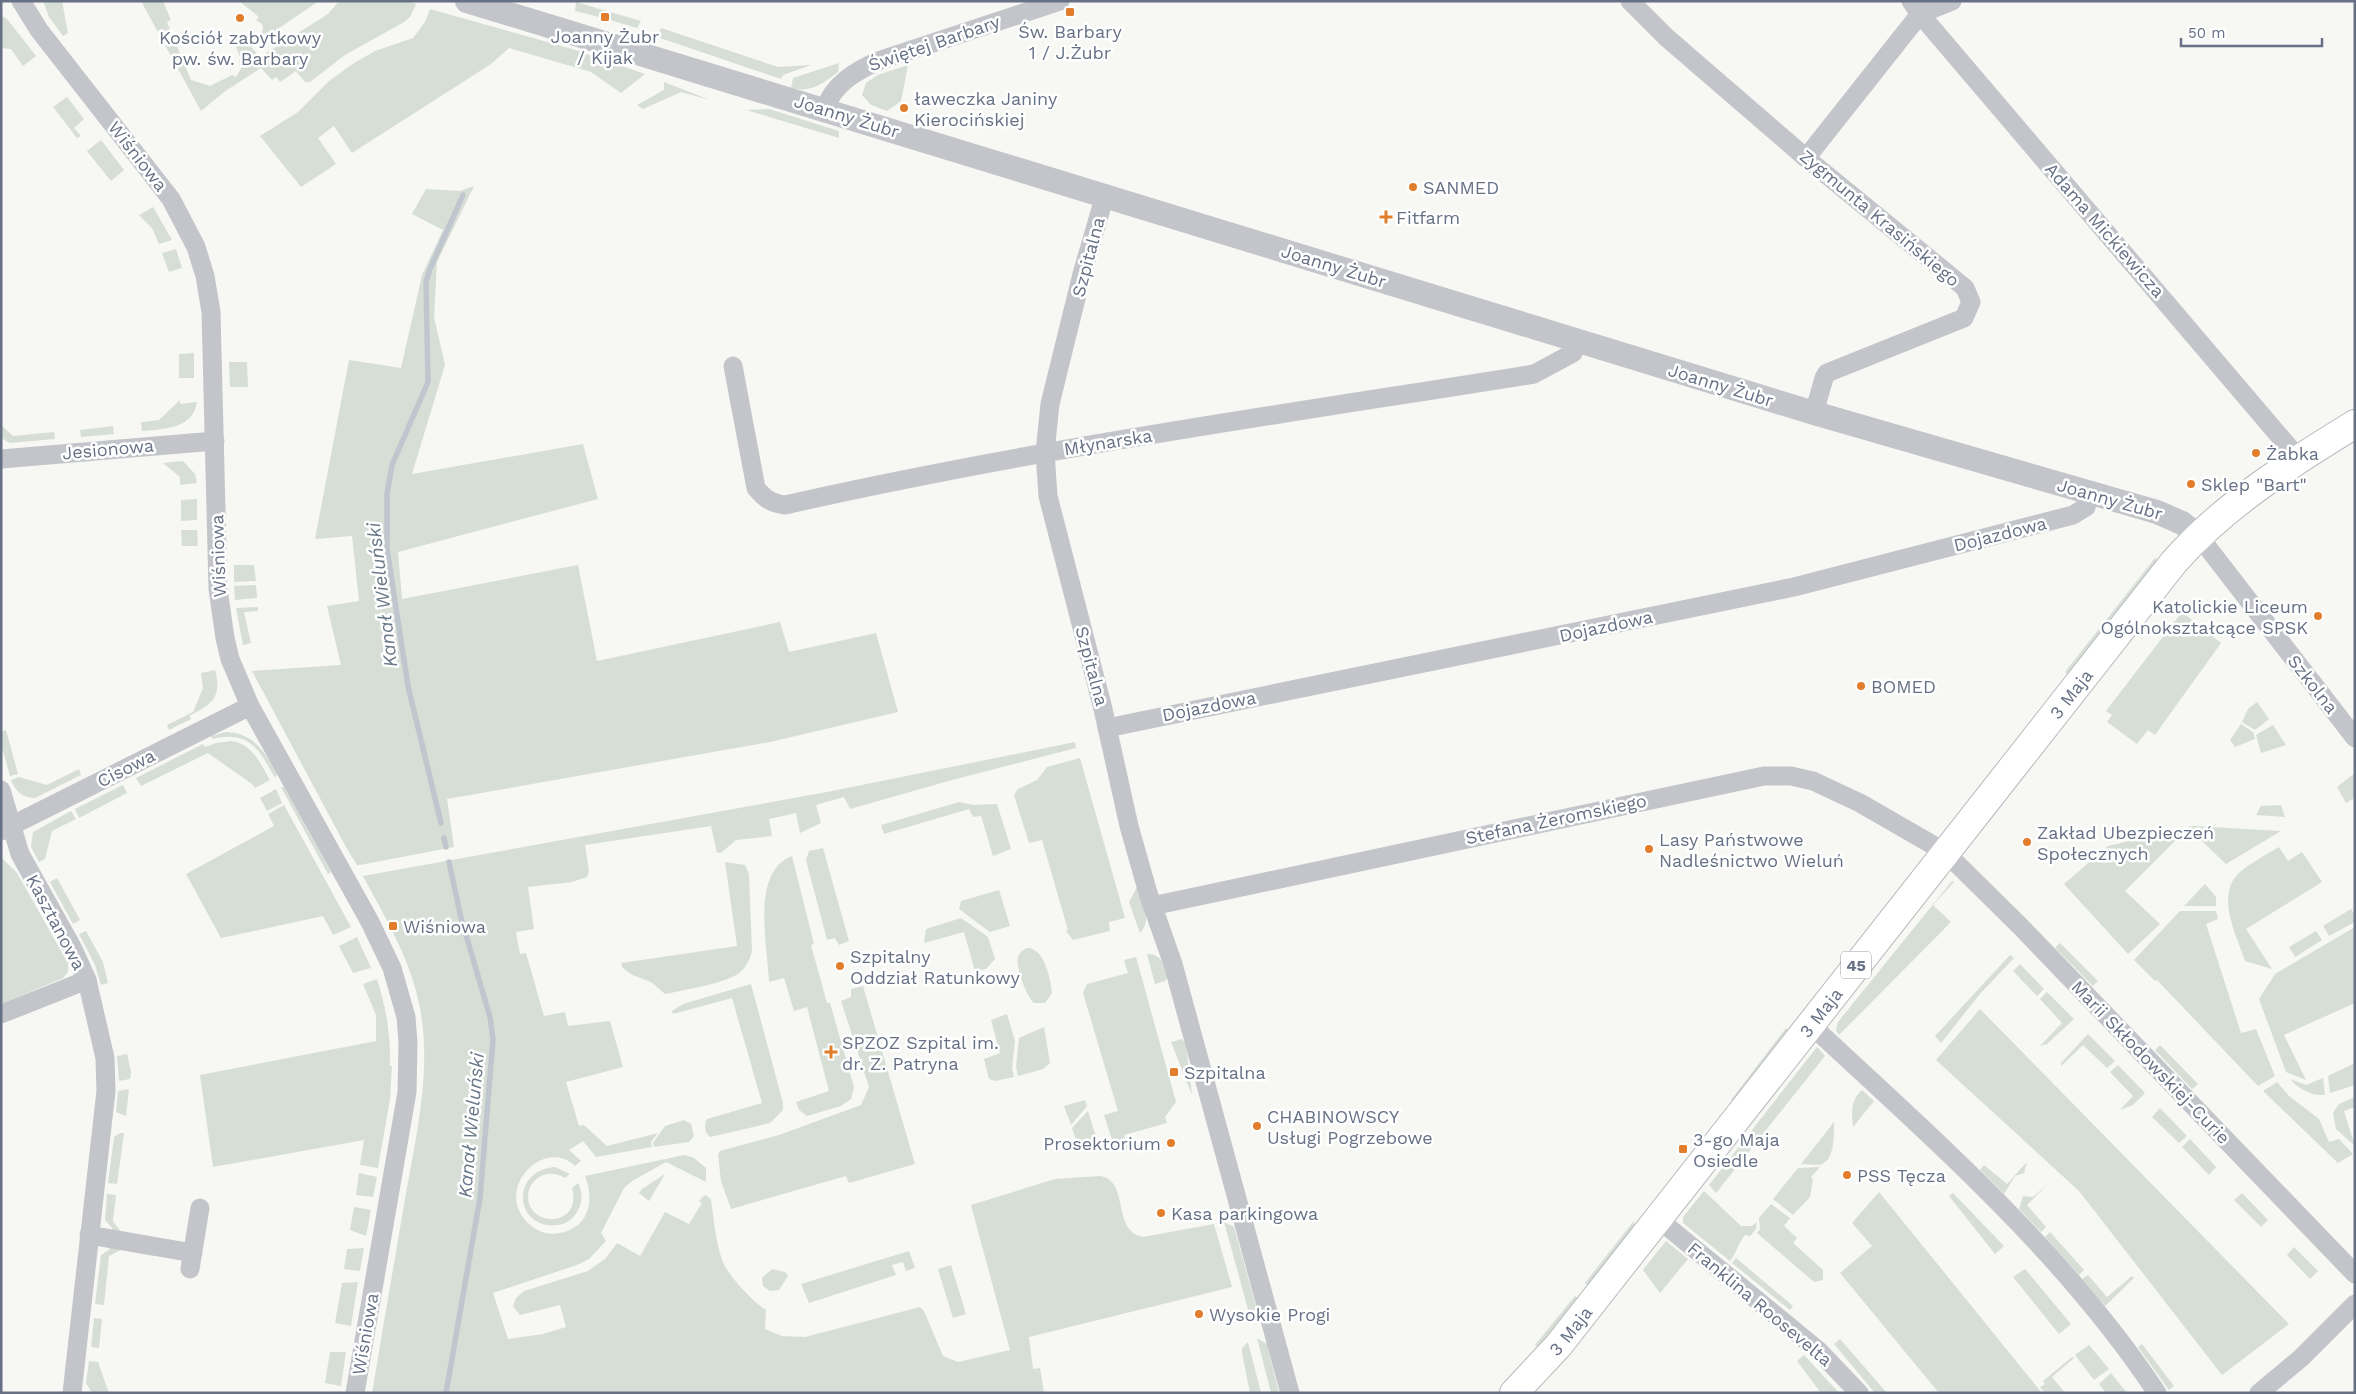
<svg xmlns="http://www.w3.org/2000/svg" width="2356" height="1394" viewBox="0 0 2356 1394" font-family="'Work Sans',sans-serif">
<rect width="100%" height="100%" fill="#f7f7f4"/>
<g fill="#d7ded6">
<path d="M43 1H62L68 33 63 36 49 17Z"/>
<path d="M141 1H163L171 20 167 22 191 80 210 86 232 75 236 77 243 65 239 62 241 59 236 47 242 38 247 42 252 37H259L263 30 262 24 256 20 259 17 239 1H319L251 47 260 57 328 14 339 1H407L416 4 410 17 404 22 345 55 310 82H305L296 71 280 82 276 77 272 80 261 68 224 92 201 111Z"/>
<path d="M576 2 641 21 637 28 610 20 611 17 601 14 599 17 575 11Z"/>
<path d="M430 9 572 49 645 74 621 93 591 72 509 48 491 64 352 153 334 126 318 138 336 164 301 187 260 136 298 112 329 81 354 63 375 51 413 38 425 22Z"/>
<path d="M1 15 7 19 36 56 23 66 11 49 1 48Z"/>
<path d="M661 28 778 67 811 65 783 75 781 79 657 37Z"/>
<path d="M839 63 838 72C822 84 811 93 791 88L793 78Z"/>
<path d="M908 65 901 101 887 111 871 105 862 95 866 83 878 75Z"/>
<path d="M664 82 710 100 681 92 643 109 637 105 664 90Z"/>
<path d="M67 97 84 119 74 128 81 136 77 138 53 107Z"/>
<path d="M723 103 747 110 769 109 839 131V138Z"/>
<path d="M101 140 124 170 111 181 87 151Z"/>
<path d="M474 186 437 262 434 317 445 365 412 474 583 444 598 499 398 552 402 599 578 565 597 661 780 622 789 652 876 633 898 712 770 742 447 799 454 847 360 865H357L346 847 252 671 341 665 327 606 359 601 352 536 315 539 349 360 401 368 422 275 443 230 412 214 426 189 460 191Z"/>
<path d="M153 207 172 240 159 244 152 228 139 215Z"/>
<path d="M176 249 182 268 169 272 162 253Z"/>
<path d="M194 353V378H179V354Z"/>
<path d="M229 362H247L248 387H230Z"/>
<path d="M180 400V404L197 402C193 429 164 429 142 431L141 422 159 420Z"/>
<path d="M1 425 13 436 54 432 55 439 10 443 1 438Z"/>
<path d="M113 426 114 434 81 437 80 430Z"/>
<path d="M183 461 195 474 197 483 180 485V477L163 463Z"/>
<path d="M197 499V520L181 521V500Z"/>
<path d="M181 530H197L198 546H182Z"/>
<path d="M2155 558 2158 560 2069 676 2065 672Z"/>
<path d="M234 565H254L256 581 234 582Z"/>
<path d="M256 585 257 598 235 600 234 586Z"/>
<path d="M258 607V611L244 612 251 643 243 645 236 608Z"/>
<path d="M2182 612 2221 643 2155 735 2148 730 2137 744 2107 722 2112 715 2106 711Z"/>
<path d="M215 670C222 697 213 704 189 716L191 719 169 730 167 725 193 712 203 688 201 673Z"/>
<path d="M2257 702 2269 719 2255 730 2242 722 2248 709Z"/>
<path d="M2241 724 2253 732 2255 739 2235 747 2230 740Z"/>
<path d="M2273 725 2286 745 2261 753 2256 735Z"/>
<path d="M6 730 18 774 10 776 1 744V732Z"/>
<path d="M226 732C254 733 265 752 277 774L275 778C259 749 249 730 212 739L211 736Z"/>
<path d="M231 741C253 744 260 763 270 780L255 788 252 784 208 753 141 786 136 778 203 744 205 747 216 743Z"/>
<path d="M1075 742 1076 748 952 780 850 809 844 797 816 805 821 823 800 833 796 813 769 819 772 836 736 840 722 852 717 853 711 826 585 845 589 871 587 877 572 882 528 887 534 929 516 932 520 954 526 953 544 1016 565 1012 568 1026 610 1021 623 1067 566 1082 579 1126 584 1125 607 1146 658 1133 651 1142 652 1147 596 1157 583 1141 569 1150 581 1161 575 1166C544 1136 492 1190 529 1224 535 1230 545 1234 554 1234 587 1231 596 1204 585 1176L684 1155 694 1158 706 1168V1182L666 1162 632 1181 624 1188 601 1233 606 1241 589 1259 577 1265 493 1293 508 1339 543 1334 566 1327 560 1305 520 1315 513 1306 516 1298 524 1291 588 1271 606 1258 617 1243 640 1256 665 1212 689 1224 702 1203 699 1201 705 1195 711 1199C713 1215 717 1254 726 1268 734 1281 753 1302 766 1310L765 1329 782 1336 805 1337 920 1307 924 1311 943 1356 958 1362 1010 1350 971 1205 1055 1179 1100 1176C1130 1180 1111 1231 1143 1237L1214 1224 1232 1287 1029 1337 1033 1369 1040 1368 1044 1393H372C383 1328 394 1263 405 1199 416 1135 432 1072 420 1008 411 960 386 919 363 876L827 792Z"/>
<path d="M1080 758 1125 918 1109 922 1110 931 1073 940 1066 931 1068 930 1042 840 1029 843 1014 795 1018 789 1037 780 1047 767Z"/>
<path d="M79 769 81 775 35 798C23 798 15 791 11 780L19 777 47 785Z"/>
<path d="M2355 773V798L2346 803 2337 787Z"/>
<path d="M123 785 127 793 79 818 75 809Z"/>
<path d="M281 787H284L331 872 328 874Z"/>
<path d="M276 789 282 803 267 811 260 798Z"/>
<path d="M959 802 973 805 997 804 1011 849 993 856 981 816 973 817 969 809 884 834 881 825Z"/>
<path d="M284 805 351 927 333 935 323 916 221 938 186 874 274 826 268 814Z"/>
<path d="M2281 805 2285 817 2256 815 2261 806Z"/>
<path d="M71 811 76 819 52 831 45 859 39 862 31 847 33 832Z"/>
<path d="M2193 826 2281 831 2226 864 2187 827Z"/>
<path d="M2181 829 2184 832 2125 891 2160 924 2128 954 2064 884 2108 846Z"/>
<path d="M2279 847 2288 861 2302 852 2322 882 2246 929 2272 969 2245 961C2237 937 2215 895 2239 873 2250 863 2266 855 2279 847Z"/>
<path d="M823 848 849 941 839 945 835 938 827 940 806 860 809 851Z"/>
<path d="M792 856 814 944 811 945 827 1003H830L854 1087 851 1099 841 1106 807 1116 799 1110 796 1102 829 1091 807 1007 794 1011 784 978 769 982C768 946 750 872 792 856Z"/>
<path d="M1 857 17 873 68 963V972L63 978 1 1004Z"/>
<path d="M725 862 745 865 749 874 752 951C750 959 746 968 738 974 722 984 684 990 665 994 659 989 653 982 646 980 633 975 634 977 622 967L621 963 737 946Z"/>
<path d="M57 878 80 920 73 924 50 882Z"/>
<path d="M1952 881 1954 882 1933 905 1951 922 1839 1035 1836 1030 1838 1022Z"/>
<path d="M2205 884 2216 897V906H2184Z"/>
<path d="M1137 887C1142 901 1153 920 1140 933L1129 902Z"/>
<path d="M999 890 1010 926 990 932 959 909 961 901Z"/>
<path d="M2351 909 2355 915V922L2329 936 2323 926Z"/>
<path d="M2180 911H2216L2218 919 2206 924 2241 1033 2256 1029 2275 1076 2258 1086 2157 980 2155 981 2134 960Z"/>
<path d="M961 918 988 937 995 959 986 969 975 971 964 932 924 943 926 929Z"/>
<path d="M2355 927V1003L2284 1035 2306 1080 2286 1072 2259 999 2275 974Z"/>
<path d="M86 931 103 962 108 983 101 985 95 965 79 934Z"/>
<path d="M2316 931 2322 940 2295 957 2289 947Z"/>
<path d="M357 937 371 968 353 973 339 946Z"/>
<path d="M2060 943 2098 981 2093 986 2055 948Z"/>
<path d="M1027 948C1045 948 1050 979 1052 993L1045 1003H1034C1027 998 1015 965 1018 957 1020 952 1023 950 1027 948Z"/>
<path d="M1147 954C1162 954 1164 965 1168 977L1165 981 1155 984Z"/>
<path d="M2010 955 2014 958 1979 995 1941 1043 1935 1036Z"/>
<path d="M1136 957 1176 1102 1165 1117 1167 1123 1124 1135 1128 1148 1116 1152 1104 1115 1118 1111 1083 993 1087 984 1128 973 1124 960Z"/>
<path d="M2020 964 2044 989 2037 996 2013 971Z"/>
<path d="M377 979C386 1008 391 1035 390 1066H392L390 1099 378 1168 360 1165 364 1140 213 1167 200 1075 376 1041V1015L363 984Z"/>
<path d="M751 984 783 1103V1110L770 1123 710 1137C704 1131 704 1126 707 1119L762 1103 732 998 673 1014 672 1011 683 1004Z"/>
<path d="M863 986 915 1164 849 1183 846 1176 731 1209 721 1181 718 1154 720 1151 779 1135 861 1105 869 1087 841 1001 851 997V989Z"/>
<path d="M2047 992 2074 1019 2047 1044 2040 1046 2062 1023 2040 999Z"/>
<path d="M1980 1009 2289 1324 2222 1375 2079 1191 1936 1060Z"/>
<path d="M1007 1014 1015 1041 1012 1068 1014 1077 995 1081 989 1079 984 1059 1000 1053 991 1020Z"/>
<path d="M1044 1027 1050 1063 1043 1069 1018 1076 1016 1067 1019 1038Z"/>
<path d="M1786 1028 1790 1032 1734 1103 1731 1100Z"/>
<path d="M2088 1034 2115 1061 2107 1068 2083 1045 2061 1066V1063Z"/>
<path d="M1182 1039 1186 1045 1192 1095 1171 1042Z"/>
<path d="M2160 1045 2198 1084 2192 1089 2155 1050Z"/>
<path d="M1817 1047 1825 1056 1716 1193 1709 1185Z"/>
<path d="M127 1054 131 1072 130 1079 119 1081 117 1056Z"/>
<path d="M2355 1063V1085L2330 1093 2328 1076Z"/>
<path d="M2118 1065 2145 1093 2133 1105 2120 1110 2133 1096 2110 1072Z"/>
<path d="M2323 1078 2325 1095C2311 1096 2299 1089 2290 1079L2306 1085Z"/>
<path d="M2277 1082 2289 1096 2319 1119 2329 1142 2339 1139 2353 1154 2338 1163 2263 1091Z"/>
<path d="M129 1089 126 1116 116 1112 118 1091Z"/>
<path d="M1862 1090 1874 1101 1853 1127C1852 1112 1850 1101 1862 1090Z"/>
<path d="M2355 1097V1107L2344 1111 2355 1146 2336 1129 2333 1113 2339 1104Z"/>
<path d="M1085 1100 1087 1106 1071 1125 1064 1106Z"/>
<path d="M2160 1108 2187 1136 2179 1143 2152 1117Z"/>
<path d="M1088 1111 1097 1140 1093 1147 1080 1151 1072 1128Z"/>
<path d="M684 1120 691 1124 694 1136 689 1142 654 1147 653 1143 665 1126Z"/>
<path d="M1834 1122C1834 1133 1835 1159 1822 1164 1816 1166 1807 1164 1801 1164Z"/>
<path d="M120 1133H124L117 1184 108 1183 114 1137Z"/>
<path d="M2190 1139 2216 1167 2209 1175 2182 1147Z"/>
<path d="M2027 1162 2024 1173 2015 1176 2004 1194 1980 1170 1984 1165 2007 1184Z"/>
<path d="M555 1167 570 1174 565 1178C557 1173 547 1172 539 1177 532 1182 529 1187 528 1196 528 1229 583 1227 572 1188L578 1183C583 1194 583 1202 577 1212 573 1219 566 1224 558 1225 516 1231 508 1171 555 1167Z"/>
<path d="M1820 1167 1811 1177 1813 1180 1810 1197 1793 1215 1773 1199 1798 1168Z"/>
<path d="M359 1173 377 1177 373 1197 356 1195Z"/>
<path d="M665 1174 649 1201 639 1193 642 1189Z"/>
<path d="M2048 1184 2027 1205 2046 1227 2041 1232 2019 1209 2023 1196 2033 1197Z"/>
<path d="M1704 1191 1741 1226H1752L1757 1222 1756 1229 1750 1236 1745 1235C1737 1245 1736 1254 1730 1261L1683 1223V1217Z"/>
<path d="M1879 1192 2042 1393H1939L1840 1273 1872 1246 1852 1223Z"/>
<path d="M1953 1193 2004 1246 1995 1254 1949 1196Z"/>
<path d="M2242 1193 2268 1220 2261 1227 2234 1200Z"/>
<path d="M107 1194 116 1195 113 1221 122 1233 112 1232V1228L105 1220Z"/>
<path d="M1771 1204 1790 1218 1784 1226 1797 1238 1793 1243 1823 1270V1280L1814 1282 1757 1233 1760 1229 1759 1218Z"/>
<path d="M354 1207 371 1210 366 1236 350 1230Z"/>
<path d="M1224 1222 1234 1227 1257 1310 1251 1320Z"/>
<path d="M1633 1222 1637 1226 1588 1286 1585 1283Z"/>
<path d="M2050 1232 2084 1270 2079 1275 2045 1237Z"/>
<path d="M1666 1241 1688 1259 1660 1293 1643 1270Z"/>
<path d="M110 1245 152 1252 154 1256 121 1250 109 1256 104 1305 95 1304 101 1255 109 1250Z"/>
<path d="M2294 1247 2318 1271 2310 1279 2287 1255Z"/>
<path d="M364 1248 360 1271 344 1269 347 1249Z"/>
<path d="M909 1251 915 1268 906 1271 903 1262 892 1265 896 1275 809 1303 801 1284Z"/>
<path d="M1736 1258 1793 1306 1790 1310 1732 1263Z"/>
<path d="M951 1265 966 1314 953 1318 938 1269Z"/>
<path d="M772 1269 785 1272 788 1276 779 1290 770 1291 763 1286 762 1278Z"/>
<path d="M2025 1269 2071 1324 2059 1334 2013 1277Z"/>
<path d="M2088 1275 2107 1297 2132 1276 2134 1278 2105 1306 2082 1279Z"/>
<path d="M358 1282 351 1326 335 1323 342 1283Z"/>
<path d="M1575 1296 1579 1299 1539 1348 1535 1345Z"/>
<path d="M94 1318 102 1319 99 1348 91 1347Z"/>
<path d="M1257 1338 1267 1344 1279 1393H1271Z"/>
<path d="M1840 1339 1887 1393H1875L1834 1344Z"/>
<path d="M1248 1342 1261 1393H1250L1242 1353V1348Z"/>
<path d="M2142 1344 2174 1386 2169 1390 2138 1347Z"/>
<path d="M2089 1345 2109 1369 2094 1380 2075 1355Z"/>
<path d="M330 1352H346L341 1386 325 1383Z"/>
<path d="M1804 1355 1839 1393H1821L1797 1361Z"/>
<path d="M2072 1357 2074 1358 2052 1377 2065 1393H2045L2040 1387 2045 1384 2043 1381Z"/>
<path d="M89 1361 98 1362 109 1393H92L86 1383Z"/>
<path d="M2111 1373 2127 1393H2106L2099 1384Z"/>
</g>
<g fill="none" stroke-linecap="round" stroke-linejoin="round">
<g stroke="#c0c6cd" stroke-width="5.5">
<path d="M441 823 408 686 387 549V494L392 465 428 382 426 282 430 269 463 195"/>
<path d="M444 838 446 847"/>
<path d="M446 1393 480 1198 493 1039 490 1017 461 918 449 862"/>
</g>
<g stroke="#b6b9be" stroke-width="30">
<g id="primary">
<path id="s1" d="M1514 1393 1558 1346 2174 562C2225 504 2290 464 2355 424"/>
</g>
</g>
<g stroke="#c3c5ca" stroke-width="19">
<path d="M21 1 39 30 171 199 196 247 205 276 211 312 218 589 225 638 230 659 250 706 370 922 392 968 406 1017 408 1042 407 1092 355 1393"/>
<path d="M1630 1 1666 37 1806 158 1965 288 1971 302 1964 318 1827 373 1824 378 1814 413"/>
<path d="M1911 1 1920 14 2299 459"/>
<path d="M825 109C833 84 856 71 878 61L1060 1"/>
<path d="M1806 158 1920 14 1952 1"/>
<path d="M1105 195 1082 274 1050 404 1045 452 1048 496 1103 709 1129 826 1148 893 1173 964 1290 1393"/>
<path d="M733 366 756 488C765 499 771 503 785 505 1032 449 1284 414 1534 374L1573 353 1578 341"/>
<path d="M1 459 215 441"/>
<path d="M2198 535 2355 738"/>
<path d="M1107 728 1794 587 2073 515 2086 507 2089 494"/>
<path d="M1 790 20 854 73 949 87 980 105 1058 106 1091 72 1393"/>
<path d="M1 831 250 706"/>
<path d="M1152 906 1764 776H1791L1813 781 1860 803 1945 852 2020 926 2355 1274"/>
<path d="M1 1014 87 980"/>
<path d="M1810 1024C1933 1139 2063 1251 2157 1393"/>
<path d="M1657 1218 1819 1351 1859 1393"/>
<path d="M89 1235 193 1253"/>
<path d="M190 1269 200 1208"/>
<path d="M2259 1393 2301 1358 2355 1304"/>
</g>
<path stroke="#c3c5ca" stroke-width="24" d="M467 1 1814 413 2157 512 2182 523 2198 535"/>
<use href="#primary" stroke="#fff" stroke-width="28"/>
</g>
<g fill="#e17d2b" stroke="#fff" stroke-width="2">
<rect x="1065" y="7" width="10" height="10" rx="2.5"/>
<rect x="600" y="12" width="10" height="10" rx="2.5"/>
<circle cx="240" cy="18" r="5"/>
<circle cx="904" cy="108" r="5"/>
<circle cx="1413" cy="187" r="5"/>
<path d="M1383.5 209.5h5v5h5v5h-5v5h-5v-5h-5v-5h5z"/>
<circle cx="2256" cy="453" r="5"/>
<circle cx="2191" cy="484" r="5"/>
<circle cx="2318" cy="616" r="5"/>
<circle cx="1861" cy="686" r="5"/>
<circle cx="2027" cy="842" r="5"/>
<circle cx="1649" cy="849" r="5"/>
<rect x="388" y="921" width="10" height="10" rx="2.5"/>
<circle cx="840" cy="966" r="5"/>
<path d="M828.5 1044.5h5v5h5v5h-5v5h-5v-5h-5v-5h5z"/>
<rect x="1169" y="1067" width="10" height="10" rx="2.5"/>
<circle cx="1257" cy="1126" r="5"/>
<circle cx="1171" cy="1143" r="5"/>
<rect x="1678" y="1144" width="10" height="10" rx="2.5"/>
<circle cx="1847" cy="1175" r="5"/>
<circle cx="1161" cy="1213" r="5"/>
<circle cx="1199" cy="1314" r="5"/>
</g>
<g text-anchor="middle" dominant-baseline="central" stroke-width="5" stroke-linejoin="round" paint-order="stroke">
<rect fill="#fff" stroke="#959caa" stroke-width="1" x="1841" y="951.5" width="30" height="27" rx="4"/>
<g font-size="16" font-weight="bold" fill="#677185">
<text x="1856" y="965">45</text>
</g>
<g font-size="18" fill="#677185" stroke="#fff" text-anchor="start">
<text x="1070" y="31" text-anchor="middle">Św. Barbary<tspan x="1070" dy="21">1 / J.Żubr</tspan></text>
<text x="605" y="36" text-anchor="middle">Joanny Żubr<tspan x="605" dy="21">/ Kijak</tspan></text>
<text x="240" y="37" text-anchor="middle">Kościół zabytkowy<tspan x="240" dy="21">pw. św. Barbary</tspan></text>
<text x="914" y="98">ławeczka Janiny<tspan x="914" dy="21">Kierocińskiej</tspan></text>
<text x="1423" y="187">SANMED</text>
<text x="1396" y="217">Fitfarm</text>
<text x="2266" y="453">Żabka</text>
<text x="2201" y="484">Sklep "Bart"</text>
<text x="2308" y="606" text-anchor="end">Katolickie Liceum<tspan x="2308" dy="21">Ogólnokształcące SPSK</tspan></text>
<text x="1871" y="686">BOMED</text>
<text x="2037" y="832">Zakład Ubezpieczeń<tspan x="2037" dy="21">Społecznych</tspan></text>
<text x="1659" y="839">Lasy Państwowe<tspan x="1659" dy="21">Nadleśnictwo Wieluń</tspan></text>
<text x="403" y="926">Wiśniowa</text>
<text x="850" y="956">Szpitalny<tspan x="850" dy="21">Oddział Ratunkowy</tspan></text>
<text x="842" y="1042">SPZOZ Szpital im.<tspan x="842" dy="21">dr. Z. Patryna</tspan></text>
<text x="1184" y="1072">Szpitalna</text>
<text x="1267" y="1116">CHABINOWSCY<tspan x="1267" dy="21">Usługi Pogrzebowe</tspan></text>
<text x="1693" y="1139">3-go Maja<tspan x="1693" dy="21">Osiedle</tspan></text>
<text x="1161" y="1143" text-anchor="end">Prosektorium</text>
<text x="1857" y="1175">PSS Tęcza</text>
<text x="1171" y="1213">Kasa parkingowa</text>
<text x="1209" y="1314">Wysokie Progi</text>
</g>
<g font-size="18" fill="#677185" stroke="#fff">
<text transform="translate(934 43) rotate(-19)">Świętej Barbary</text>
<text transform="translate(847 116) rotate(17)">Joanny Żubr</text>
<text transform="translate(138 156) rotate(52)">Wiśniowa</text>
<text transform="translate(1880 218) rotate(40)">Zygmunta Krasińskiego</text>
<text transform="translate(2105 230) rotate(49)">Adama Mickiewicza</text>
<text transform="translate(1088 257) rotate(-75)">Szpitalna</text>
<text transform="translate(1334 266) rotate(17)">Joanny Żubr</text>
<text transform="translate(1721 385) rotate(17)">Joanny Żubr</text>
<text transform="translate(1108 442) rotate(-9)">Młynarska</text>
<text transform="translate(108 449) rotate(-5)">Jesionowa</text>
<text transform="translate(2110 499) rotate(16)">Joanny Żubr</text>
<text transform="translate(2000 534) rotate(-14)">Dojazdowa</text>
<text transform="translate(218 556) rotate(-92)">Wiśniowa</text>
<text transform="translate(1606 626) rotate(-12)">Dojazdowa</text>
<text transform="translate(1092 666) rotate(75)">Szpitalna</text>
<text transform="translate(2313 684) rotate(52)">Szkolna</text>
<text stroke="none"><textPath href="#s1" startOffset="894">3 Maja</textPath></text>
<text transform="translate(1209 706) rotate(-11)">Dojazdowa</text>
<text transform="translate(126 768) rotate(-27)">Cisowa</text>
<text transform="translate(1556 819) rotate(-12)">Stefana Żeromskiego</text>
<text transform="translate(56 922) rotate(62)">Kasztanowa</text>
<text stroke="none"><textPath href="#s1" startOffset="489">3 Maja</textPath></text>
<text transform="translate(2151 1062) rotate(46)">Marii Skłodowskiej-Curie</text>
<text transform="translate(1760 1304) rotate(40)">Franklina Roosevelta</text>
<text stroke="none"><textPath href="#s1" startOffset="84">3 Maja</textPath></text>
<text transform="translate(365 1334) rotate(-80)">Wiśniowa</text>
</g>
<g font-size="19" font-style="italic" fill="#687888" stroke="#fff">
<text transform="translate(382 595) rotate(-97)">Kanał Wieluński</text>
<text transform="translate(471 1125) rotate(-85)">Kanał Wieluński</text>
</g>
</g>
<rect width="2356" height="1394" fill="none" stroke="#677185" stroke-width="5"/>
<path d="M2181 38v8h141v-8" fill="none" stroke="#677185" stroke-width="2.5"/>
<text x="2188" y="38" font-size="15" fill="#677185" stroke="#ffffff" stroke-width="4" paint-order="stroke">50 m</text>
</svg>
